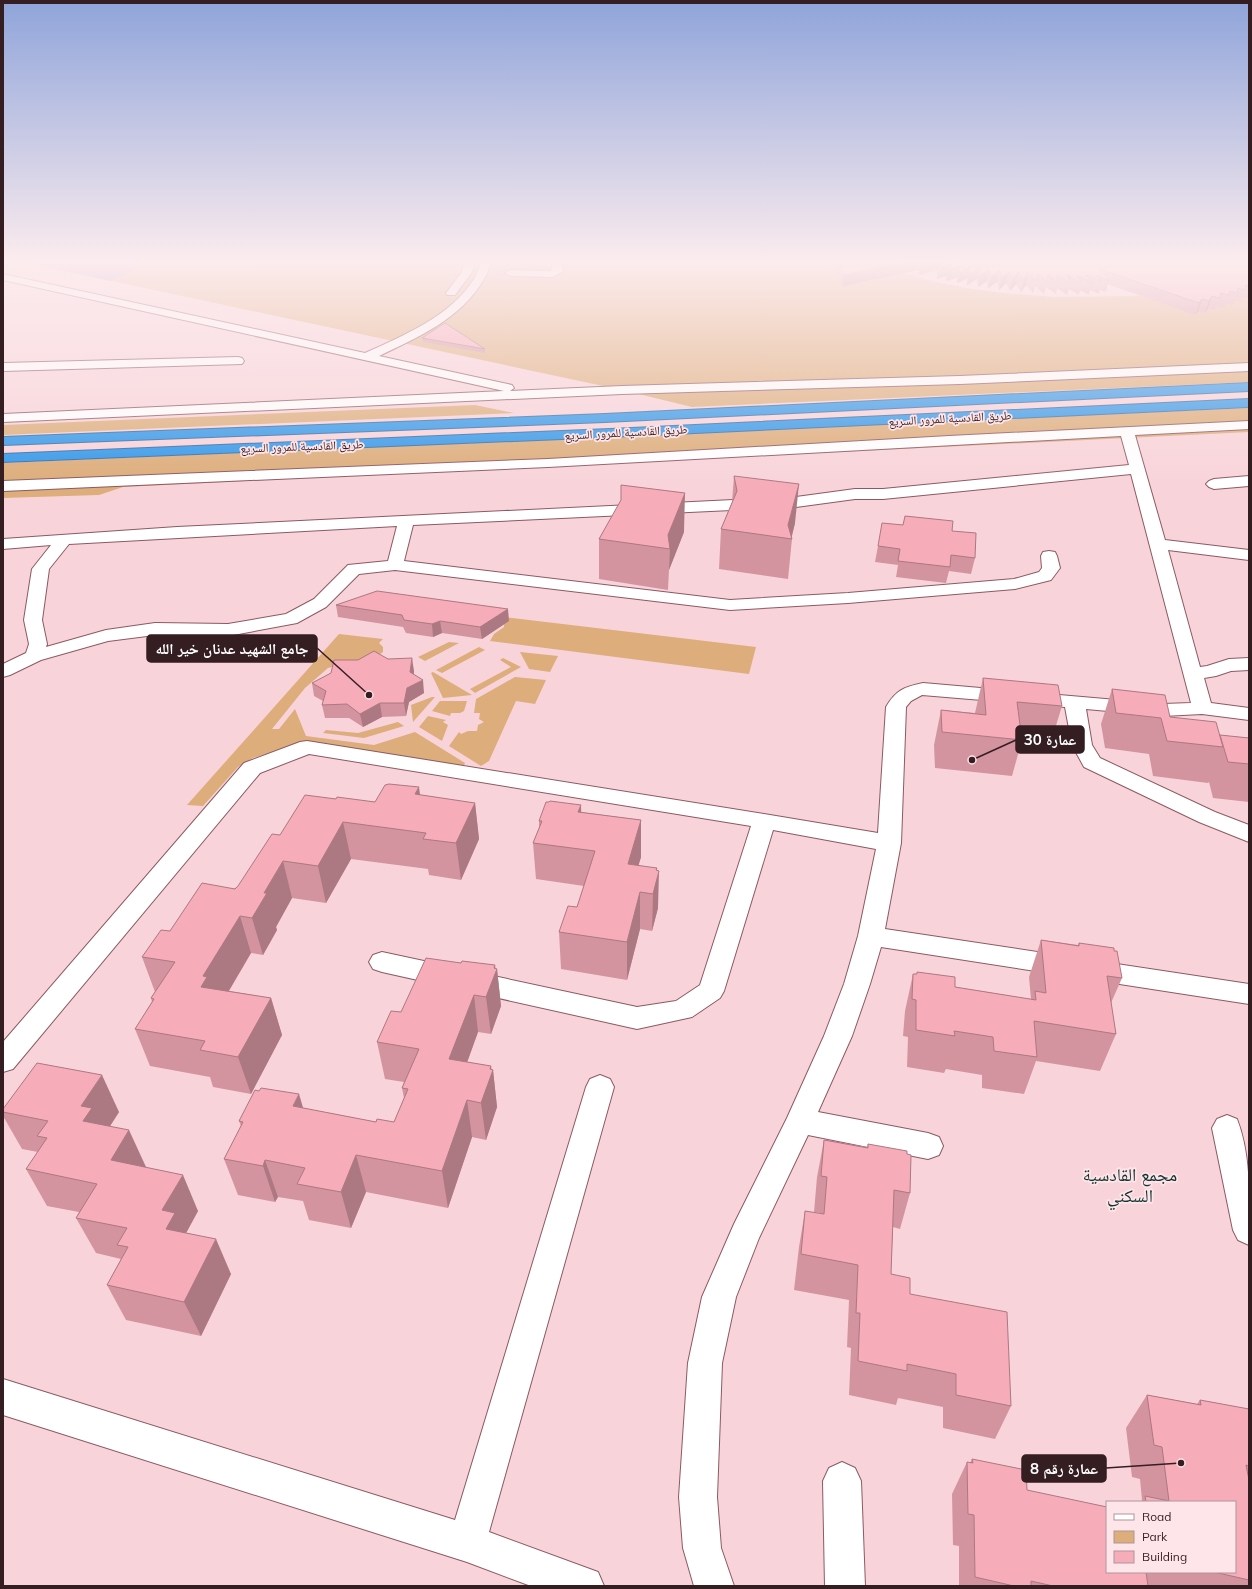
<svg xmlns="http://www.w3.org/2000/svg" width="1252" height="1589" viewBox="0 0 1252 1589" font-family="Mulish,'Noto Naskh Arabic',sans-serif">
<rect width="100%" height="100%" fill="#f8d4da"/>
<g fill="#ddad7b">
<path d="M23 262H818L827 267 845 264 893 270 932 281 966 288 1003 293 1054 297 1133 296 1249 285V382L692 407 622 390Z"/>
<path d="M475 405 514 413 3 435V425Z"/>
<path d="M1249 408V432L123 487 99 495 3 498V463Z"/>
<path d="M504 617 756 647 749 674 490 641 494 634 504 627Z"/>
<path d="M339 634 383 639 379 643 383 647V652L377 656 328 668 305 688 272 729H279L295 709 306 736 374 745 415 732 465 763 462 770 300 744 253 758 238 767 203 806 187 805Z"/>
<path d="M449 642 459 643 425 661 418 657Z"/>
<path d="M479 647 485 650 442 673 436 670Z"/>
<path d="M520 652 558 656 550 672 529 669Z"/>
<path d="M503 658 521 667 475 693 470 689 511 667 500 660Z"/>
<path d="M433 672 472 695 443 698 431 673Z"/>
<path d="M515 677 546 680 535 704 516 701 489 761 481 766 449 746 459 732 461 734 468 731H477L478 725 484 722 479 719 480 713H474L476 699Z"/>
<path d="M432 697H435L413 722 411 705Z"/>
<path d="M440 701H467L464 711 460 713H451L450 716 432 711Z"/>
<path d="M428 716 446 720 443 722 448 725 442 741 419 727Z"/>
<path d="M398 722 404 726 364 738 323 733 326 730 358 733Z"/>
</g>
<path fill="#a98cc5" d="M23 262H142L128 273 110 281Z"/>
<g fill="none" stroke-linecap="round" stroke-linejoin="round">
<path stroke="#d1b0b5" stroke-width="12" stroke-dasharray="12 6" stroke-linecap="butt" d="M500 273H510"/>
<g stroke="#8c5962" stroke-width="2">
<g id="minor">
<path d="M465 262H475L472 272 455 295H447L446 293 462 272Z"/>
<path d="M481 262H491C489 268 487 274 484 279 462 318 417 338 379 356L512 385 514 388 510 391 622 386 960 376 1249 363V371L960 384 622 394 3 422V414L504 391 3 280V274L365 353C403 336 451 316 474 279 477 274 479 268 481 262Z"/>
<path d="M553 262H563L562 272 553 277 510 276 505 273 510 270 551 271Z"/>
<path d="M238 357 242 358 244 361 242 364 3 371V363Z"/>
<path d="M1249 421V429L1135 435 1165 540 1249 550V560L1168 550 1200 667 1207 666 1229 659 1249 658V670L1231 671 1216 676 1204 678 1211 703 1249 708V720L1202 714 1163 716 1086 709 1092 745 1100 758 1215 812 1249 825V842L1199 822 1084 767 1072 745 1065 707 922 695 911 701 906 707 901 843 885 929 1249 984V1004L881 947 870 984 852 1036 818 1112 928 1133 939 1137 943 1146 939 1155 928 1159 808 1135 759 1238 736 1297 722 1363 717 1497 721 1548 734 1586H694L683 1548 679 1497 688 1363 702 1297 734 1224 787 1118 824 1036 844 984 858 936 876 849 773 830 724 991 720 998 692 1017 637 1029 382 972 373 969 369 962 373 955 382 952 637 1007 676 1001 700 985 751 826 309 754 260 773 13 1069 3 1072V1042L244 763 300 742 307 741 764 814 878 833 886 707C896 690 904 687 923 683L1163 704 1191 703 1131 474 883 499H855L796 507 413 525 404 561 730 600 848 593 1014 579 1039 572 1042 568 1041 556 1043 552 1049 551 1055 552 1057 556 1060 568 1051 580 1015 589 848 603 730 610 395 570 359 574 326 607 297 623 228 636 155 635 108 641 41 660 10 675 3 677V664L26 653 29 644 24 620 32 569 51 545 3 549V539L177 527 796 497 855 489H883L1129 465 1121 436 548 467 3 491V481L548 459 949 436ZM397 526 388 561 348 565 314 599 286 614 228 624 155 623 106 630 46 647 47 644 42 620 49 569 69 544Z"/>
<path d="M1249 476V486L1214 489 1209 487 1206 484 1209 481 1214 479Z"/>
<path d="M600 1075 610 1079 614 1087 489 1532 598 1572 604 1586H531L467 1562 3 1415V1379L455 1520 586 1087 590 1079Z"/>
<path d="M1227 1115 1237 1119C1252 1157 1249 1204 1249 1245L1238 1240 1233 1230 1212 1128 1217 1119Z"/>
<path d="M842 1462 855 1468 861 1481 865 1586H825L823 1481 829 1468Z"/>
</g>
</g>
<g stroke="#336da4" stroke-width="2">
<g id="highway">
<path d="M1249 383V391L605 422 3 445V437L605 414Z"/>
<path d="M1249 399V407L610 437 3 462V454L610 429Z"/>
</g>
</g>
<use href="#minor" fill="#fff" fill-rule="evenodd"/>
<use href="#highway" fill="#3298ea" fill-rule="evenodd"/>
</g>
<g fill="#d4949f">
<path d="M837 262H1249V299L1243 297 1241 302 1234 300 1233 305 1226 303 1224 308 1217 306 1215 310 1208 308 1205 313 1198 311 1196 315 1107 284 1106 290 1105 292 1100 290 1099 294 1090 290 1089 295 1080 290 1079 295 1069 289 1067 295 1057 288 1056 294 1046 287 1044 294 1035 286 1033 293 1026 285 1021 292 1016 284 1010 291 1006 283 999 290 997 282 988 288 987 281 978 287 977 279 967 285 968 278 957 283 958 277 946 281 947 276 937 279 938 270 919 275V270L843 286 836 271Z"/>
<path d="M422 338 485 349V353L423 342Z"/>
<path d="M734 476 795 523 792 536V539L788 579 719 569 721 529 732 502Z"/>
<path d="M621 485 684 532 669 570 668 590 599 579V539L621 501Z"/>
<path d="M905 516 952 531 975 558 971 574 949 571 946 583 896 577 898 565 875 562 878 546 903 525Z"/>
<path d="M336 605 509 621 482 639 442 633 433 637 406 633 403 627 338 617Z"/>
<path d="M388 659 414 671V675L424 693 409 702 406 716 382 717 363 727 349 718H325L322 705 323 701 314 696 312 683Z"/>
<path d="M983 678 1062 706 1051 742 1021 738 1022 740 1012 776 935 768 934 745 941 710 975 713Z"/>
<path d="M1112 689 1170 717 1220 736V735L1249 738V802L1213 798 1209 782 1208 783 1153 776 1149 754 1105 748 1101 724Z"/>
<path d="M420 795 475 803 479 839 461 880 429 875 428 869 351 859 326 903 292 898 276 927 277 930 263 955 251 953 229 991 271 998 282 1035 251 1094 213 1087 210 1077 150 1066 135 1029 152 1002 151 998 155 992 142 957 170 931 238 886 280 835 336 799 375 802Z"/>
<path d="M581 805V812L641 820V857L638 866 657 871 658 908 652 931 640 929 627 980 561 969 559 932 577 907 584 886 536 879 533 843 539 828V821Z"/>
<path d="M1041 940 1078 945 1079 943 1122 978 1111 1003 1116 1034 1100 1071 1036 1061 1024 1094 982 1088V1075L946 1069 944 1073 907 1067 908 1037 903 1036 905 1011 913 974 955 987 1031 999 1029 977Z"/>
<path d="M495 969H497L501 1006 491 1034 478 1032 467 1062 491 1066V1069L493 1070 497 1107 486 1140 472 1137 448 1208 366 1192 351 1228 309 1220 303 1201 278 1197 275 1202 238 1195 224 1159 241 1126 239 1121 259 1091 303 1108 376 1122H394L404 1098 402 1088 404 1082 385 1079 377 1042 401 1012Z"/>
<path d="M3 1109 119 1112 110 1126 146 1167 198 1211 186 1233 231 1274 201 1336 126 1320 107 1285 121 1259 96 1253 76 1218 79 1212 47 1206 26 1169 38 1152 22 1149 3 1116Z"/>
<path d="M824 1140 867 1147 868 1144 910 1193 900 1229 893 1227 891 1274 1011 1406 995 1439 943 1428V1407L898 1398 896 1405 849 1395 851 1348 847 1347 849 1300 794 1290 799 1247 805 1211 820 1214V1213L814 1212 817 1177Z"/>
<path d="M1147 1395 1197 1404 1200 1400 1249 1409V1586H959V1546L953 1545 952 1494 967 1462 970 1463 972 1459 1027 1490 1107 1572H1235V1502H1141L1142 1500 1140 1479 1132 1477 1126 1428Z"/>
</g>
<g fill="#ac7882">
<path d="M904 262H947L980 268 977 279 967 285 968 278 957 283 958 277 946 281 947 276 937 279 938 270 919 275V270L843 286 844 275Z"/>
<path d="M989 269 987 281 978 287 980 275Z"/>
<path d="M999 270 997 282 988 288 991 277Z"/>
<path d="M1009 272 1006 283 999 290 1002 278Z"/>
<path d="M1018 272 1016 284 1010 291 1013 279Z"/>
<path d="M1028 273 1026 285 1021 292 1024 280Z"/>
<path d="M1109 278 1106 290 1105 292 1108 280Z"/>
<path d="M1212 296 1208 308 1205 313 1209 301Z"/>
<path d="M1202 299 1198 311 1196 315 1199 303Z"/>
<path d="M799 484 795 523 791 539 788 525Z"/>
<path d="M685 493 684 532 669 570 670 549 668 535Z"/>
<path d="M508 609 509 621 482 639 480 627Z"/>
<path d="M440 621 442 633 433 637 432 624Z"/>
<path d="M412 658 414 671 412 686 410 672Z"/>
<path d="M423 680 424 693 409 702 406 716 404 703 407 688Z"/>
<path d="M380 703 382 717 363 727 360 714Z"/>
<path d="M419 787 424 824 415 794Z"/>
<path d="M475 803 479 839 461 880 456 843Z"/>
<path d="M581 805 582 841 578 812Z"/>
<path d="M641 820V857L628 901V864Z"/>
<path d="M343 822 351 859 326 903 318 866Z"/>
<path d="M283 861 292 898 276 927 277 930 263 955 252 918 264 893Z"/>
<path d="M657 868 656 881 659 871 658 908 652 931 653 894 656 870Z"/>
<path d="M640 892V929L627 980V942Z"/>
<path d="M240 916 251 953 218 1009 201 987 203 976Z"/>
<path d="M495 965 496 972 497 969 501 1006 491 1034 486 997Z"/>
<path d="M474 995 478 1032 455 1096 449 1059Z"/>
<path d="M271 998 282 1035 251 1094 238 1057Z"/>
<path d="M491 1066 492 1073 493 1070 497 1107 486 1140 481 1103Z"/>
<path d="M102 1075 119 1112 105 1134 83 1121 81 1106Z"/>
<path d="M299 1094 310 1131 293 1106Z"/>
<path d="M467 1100 472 1137 448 1208 442 1171Z"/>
<path d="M129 1130 146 1167 129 1196 111 1160Z"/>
<path d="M356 1155 366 1192 351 1228 341 1192Z"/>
<path d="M265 1160 278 1197 275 1202 263 1166Z"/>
<path d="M183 1175 198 1211 185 1235 166 1229 162 1210Z"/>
<path d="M216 1239 231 1274 201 1336 184 1302Z"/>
</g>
<g fill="#f6acb9" stroke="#ac7882">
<path d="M839 262H904L844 275Z"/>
<path d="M943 262H1249V286L1246 285 1245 290 1238 288 1237 293 1230 291 1228 295 1221 293 1219 298 1212 296 1209 301 1202 299 1199 303 1099 269 1109 278 1108 280 1096 275 1102 282 1086 275 1092 283 1077 275 1082 283 1067 275 1070 283 1057 275 1058 282 1048 275 1047 282 1038 274 1036 281 1028 273 1024 280 1018 272 1013 279 1009 272 1002 278 999 270 991 277 989 269 980 275V268L969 273 970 266 959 272 961 265 948 270 953 263 939 268Z"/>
<path d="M445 323 485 349 422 338Z"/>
<path d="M734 476 799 484 788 525 792 539 721 529 737 491Z"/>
<path d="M621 485 685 493 668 535 670 549 599 539 621 500Z"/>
<path d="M905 516 953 521 952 531 976 533 975 558 951 555 950 567 898 561 900 549 878 546 882 523 903 525Z"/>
<path d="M377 591 508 609 480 627 440 621 432 624 404 620 402 615 336 605Z"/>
<path d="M374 651 388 659 412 658 410 672 423 680 407 688 404 703H380L360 714 347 704 322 705 326 691 312 683 331 673 334 660H358Z"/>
<path d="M983 678 1058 685 1062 706 1017 702 1022 740 942 732 941 710 986 715Z"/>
<path d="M1112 689 1165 695 1170 717 1216 722 1223 747 1167 741 1161 718 1116 713Z"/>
<path d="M1220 735 1249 738V764L1228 762Z"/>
<path d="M389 784 419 787 415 794 475 803 456 843 423 839 426 833 343 822 318 866 283 861 264 893H267L252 918 240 916 203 976 207 977 201 987 271 998 238 1057 200 1050 205 1041 135 1029 154 999 151 998 175 962 142 957 161 930 170 931 202 883 235 889 238 886 272 834 280 835 305 795 336 799 337 797 375 802 385 785Z"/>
<path d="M550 801 581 805 578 812 641 820 628 864 657 868 656 870 659 871 653 894 640 892 627 942 559 932 568 906 577 907 595 851 533 843 542 821H539L546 802H549Z"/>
<path d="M1041 940 1079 946V943L1114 948V951H1117L1122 978 1107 976 1116 1034 1034 1021 1037 1057 994 1051 993 1037 954 1031 955 1036 916 1030V1000L912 999 913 974H917V972L955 977V987L1036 1000 1035 991 1046 993Z"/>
<path d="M426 958 461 963 462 961 495 965 494 968 497 969 486 997 474 995 449 1059 491 1066 490 1069 493 1070 481 1103 467 1100 442 1171 356 1155 341 1192 297 1184 305 1168 265 1160 263 1166 224 1159 243 1122 239 1121 255 1090 259 1091 261 1088 299 1094 293 1106 376 1122 377 1119 394 1122 408 1089 402 1088 419 1049 377 1042 391 1011 401 1012Z"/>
<path d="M37 1063 102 1075 81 1106 92 1108 83 1121 129 1130 111 1160 183 1175 162 1210 175 1213 166 1229 216 1239 184 1302 107 1285 128 1247 117 1245 127 1228 76 1218 97 1184 26 1169 47 1138 37 1136 48 1121 3 1112V1109Z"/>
<path d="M824 1140 868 1148V1144L907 1151V1154L911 1155 910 1193 894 1190 891 1274 910 1278V1294L1007 1312 1011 1406 956 1395V1374L907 1364V1371L858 1361 860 1313H856L858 1265 801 1254 805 1211 824 1214 827 1177 821 1176Z"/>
<path d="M1147 1395 1201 1405 1200 1400 1249 1409V1466L1246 1465 1249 1480V1580L1214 1572H1235V1502H1146L1145 1496 1169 1501 1162 1447 1154 1445Z"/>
<path d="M972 1459 1026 1470 1027 1490 1107 1507V1572H1146L1148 1586H1053L1031 1581V1586H1014L975 1577 974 1515 968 1514 967 1462 973 1463Z"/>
</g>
<linearGradient id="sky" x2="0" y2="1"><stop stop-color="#8fa4da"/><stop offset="0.54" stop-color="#fcecee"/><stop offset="1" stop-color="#fcecee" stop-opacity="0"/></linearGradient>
<rect width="1252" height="485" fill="url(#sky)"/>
<g text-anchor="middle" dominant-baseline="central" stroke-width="3.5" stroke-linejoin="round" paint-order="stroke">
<g font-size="12" fill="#341e22" stroke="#fee5e9">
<text transform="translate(950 418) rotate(-3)">طريق القادسية للمرور السريع</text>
<text transform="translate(626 432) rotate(-3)">طريق القادسية للمرور السريع</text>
<text transform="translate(302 446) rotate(-2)">طريق القادسية للمرور السريع</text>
</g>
<g font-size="18" fill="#10322f" stroke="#fee5e9">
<text x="1130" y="1174">مجمع القادسية<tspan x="1130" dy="21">السكني</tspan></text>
</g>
</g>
<path fill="none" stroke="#341e22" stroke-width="1.5" d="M369 695L317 648M972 760L1016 740M1181 1463L1106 1468"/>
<g fill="#341e22" stroke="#fee5e9" stroke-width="1.5">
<circle cx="369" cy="695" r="4"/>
<circle cx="972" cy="760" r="4"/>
<circle cx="1181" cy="1463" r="4"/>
</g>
<g fill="#341e22" stroke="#341e22" stroke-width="1.5">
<rect x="147" y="635" width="170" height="27" rx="4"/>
<rect x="1016" y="726" width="68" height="27" rx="4"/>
<rect x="1022" y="1455" width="84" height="27" rx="4"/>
</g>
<g font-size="15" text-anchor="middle" font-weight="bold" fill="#fff">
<text x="232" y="654">جامع الشهيد عدنان خير الله</text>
<text x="1050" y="745">عمارة 30</text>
<text x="1064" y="1474">عمارة رقم 8</text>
</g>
<rect width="1252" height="1589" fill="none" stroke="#341e22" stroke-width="8"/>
<rect x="1106" y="1501" width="130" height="72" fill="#fee5e9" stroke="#ad9599"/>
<rect x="1114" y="1514" width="20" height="6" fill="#ffffff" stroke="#ad9599"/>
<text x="1142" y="1521" font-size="12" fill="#341e22">Road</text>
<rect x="1114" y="1531" width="20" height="12" fill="#ddad7b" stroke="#ad9599"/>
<text x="1142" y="1541" font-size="12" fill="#341e22">Park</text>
<rect x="1114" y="1551" width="20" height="12" fill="#f6acb9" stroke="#ad9599"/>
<text x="1142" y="1561" font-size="12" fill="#341e22">Building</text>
</svg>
